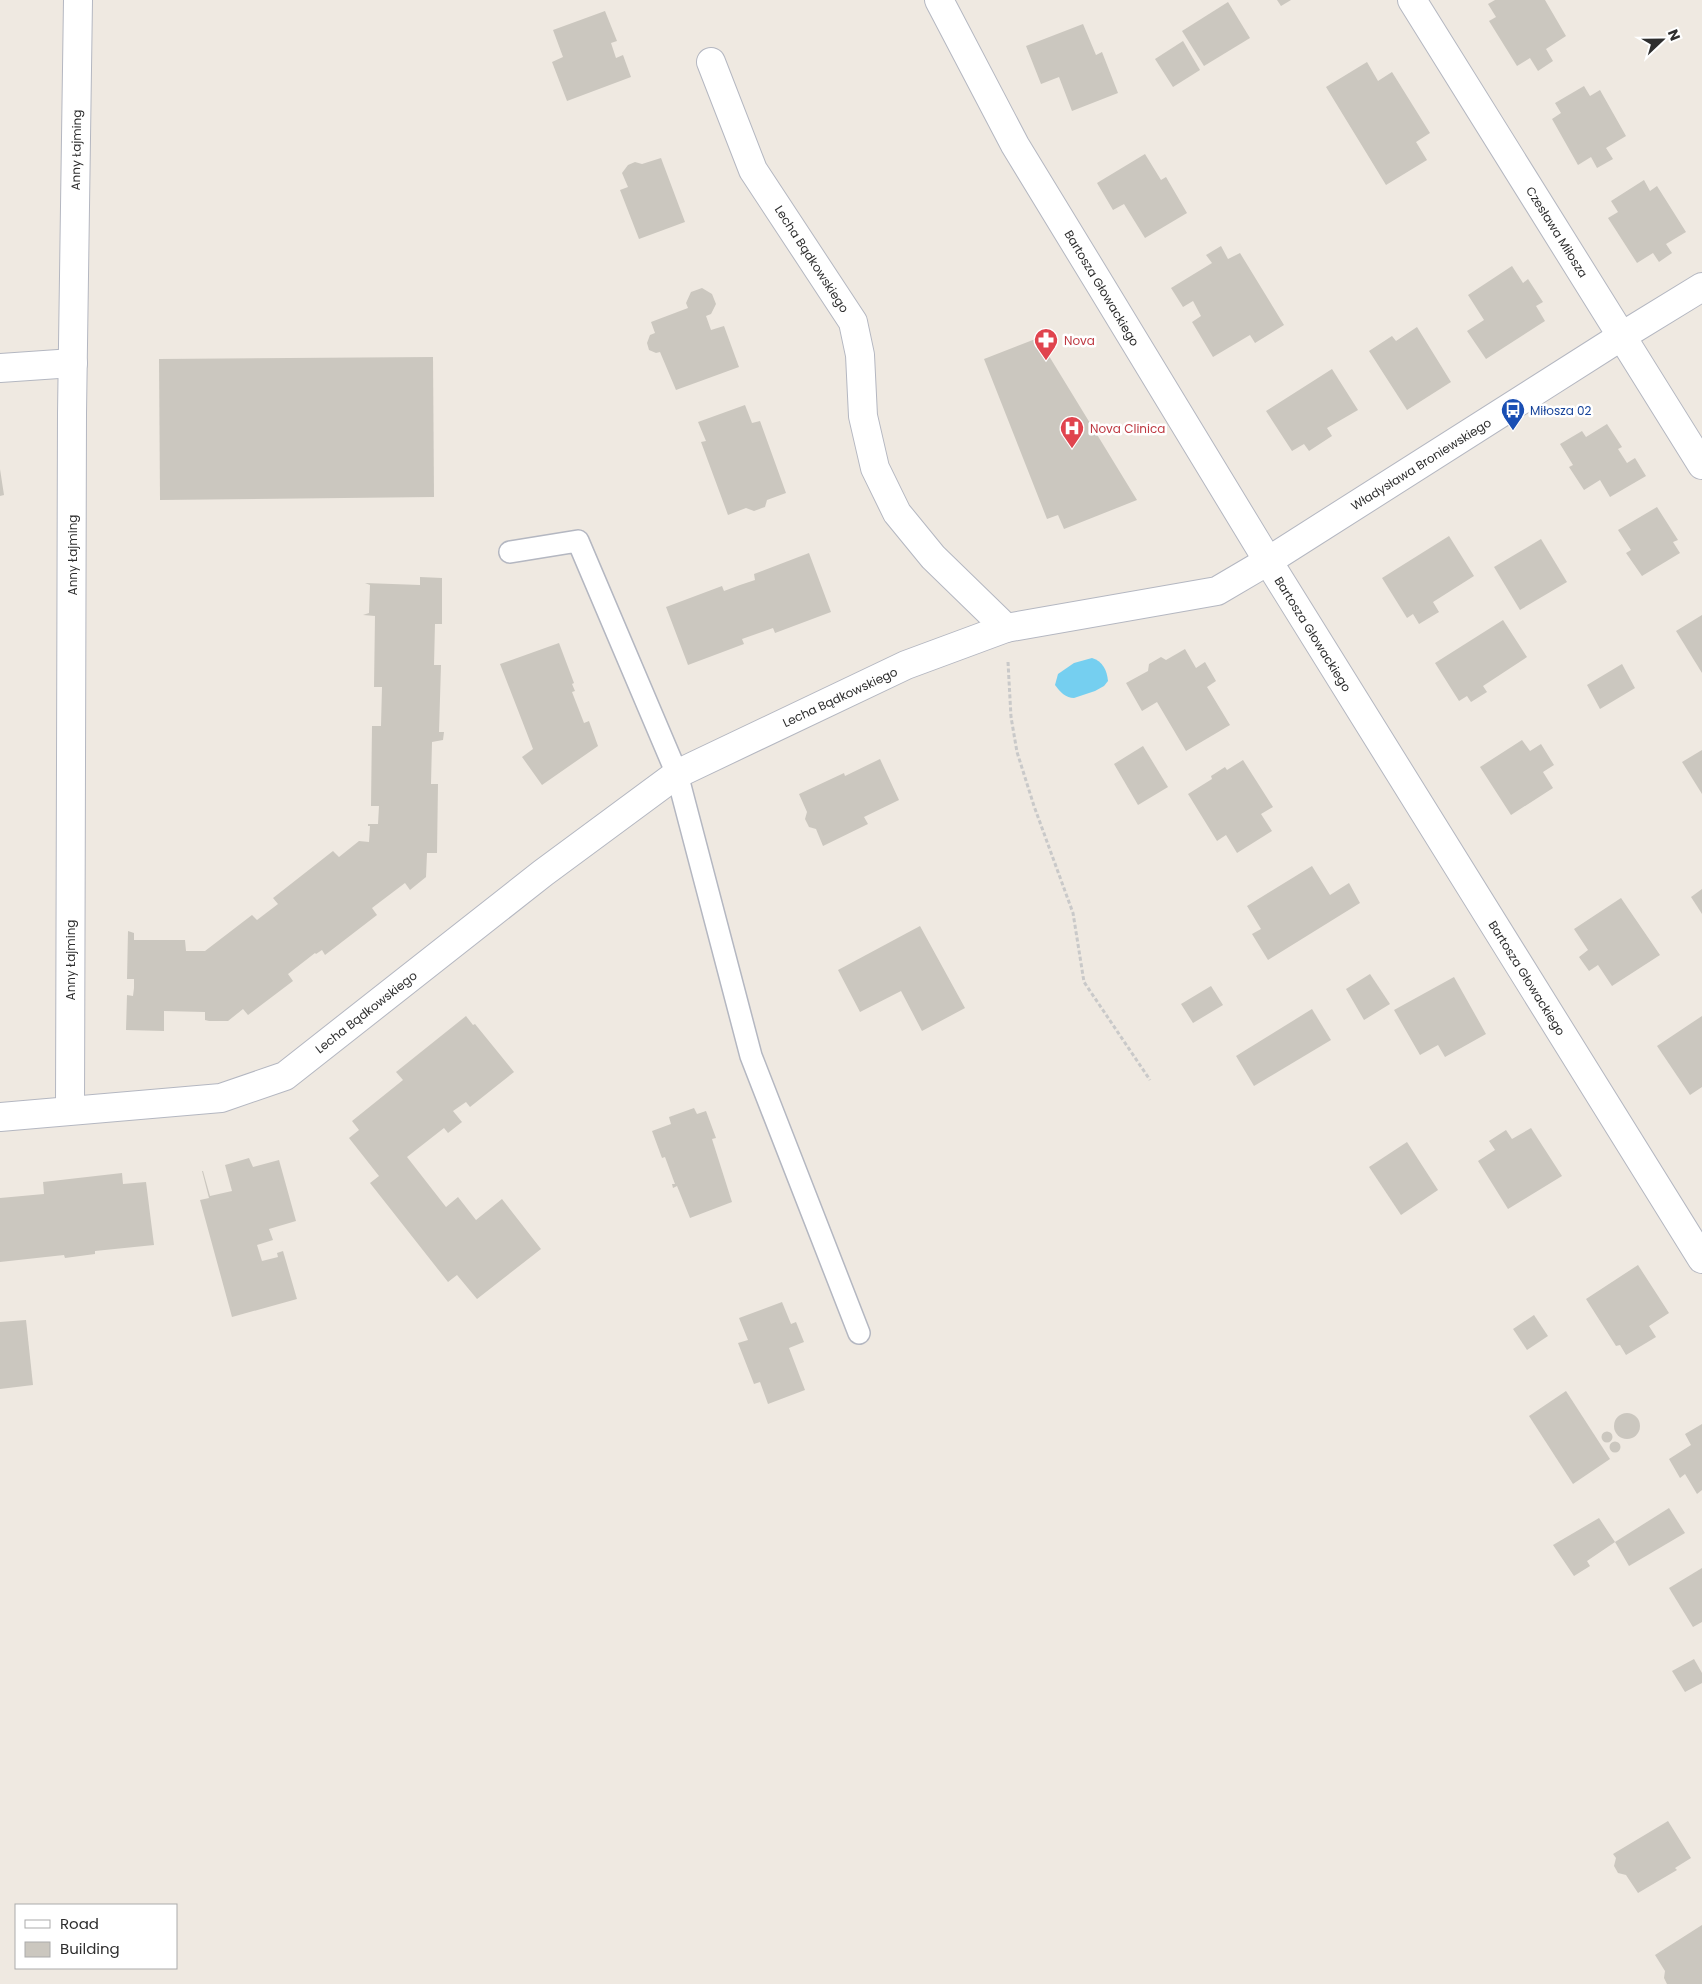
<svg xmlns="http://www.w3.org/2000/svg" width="1702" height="1984" viewBox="0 0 1702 1984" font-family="Poppins,sans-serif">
<rect width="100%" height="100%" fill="#efe9e1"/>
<path fill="#75cff0" d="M1092 658C1103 661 1107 671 1108 681L1104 686 1095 691 1074 698C1066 698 1060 692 1055 685L1058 674 1074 663Z"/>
<g fill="#cbc7bf">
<path d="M1277 0H1291L1281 6Z"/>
<path d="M1495 0H1545L1566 36 1546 49 1553 61 1538 71 1530 58 1517 66 1489 21 1496 17 1488 4Z"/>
<path d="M1228 2 1250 38 1204 66 1182 31Z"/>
<path d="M605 11 617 41 611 43 616 58 623 55 631 77 567 101 552 62 563 57 553 30Z"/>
<path d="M1083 24 1096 55 1102 52 1118 93 1072 111 1059 77 1041 84 1026 46Z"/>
<path d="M1183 41 1200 70 1173 87 1155 59Z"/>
<path d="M1367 62 1378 81 1392 72 1430 133 1416 142 1427 160 1386 185 1326 87Z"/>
<path d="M1584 86 1590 96 1600 90 1626 136 1606 148 1613 159 1597 168 1591 157 1578 165 1552 119 1561 113 1555 103Z"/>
<path d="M1145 154 1161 180 1166 177 1187 213 1145 238 1124 204 1113 210 1097 183Z"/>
<path d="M661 158 685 222 639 239 620 190 628 187 622 173 628 165 635 162 642 164Z"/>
<path d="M1644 180 1650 191 1657 186 1686 232 1666 244 1672 253 1659 262 1653 253 1637 263 1608 218 1618 212 1611 201Z"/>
<path d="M1221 246 1228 259 1240 253 1284 325 1255 343 1250 335 1213 357 1192 322 1201 316 1193 301 1183 307 1171 288 1212 263 1206 255Z"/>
<path d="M1512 266 1523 283 1528 279 1543 302 1536 306 1545 321 1486 359 1467 331 1484 320 1468 295Z"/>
<path d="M702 288 712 294 716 304 711 314 706 316 711 330 724 326 739 367 676 390 660 352 656 353 649 350 647 343 650 335 655 333 651 322 688 308 686 303 691 292Z"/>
<path d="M1417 327 1451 382 1407 410 1369 351 1392 336 1396 341Z"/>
<path d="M1038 338 1137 500 1064 529 1058 515 1047 519 984 359Z"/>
<path d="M433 357 434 497 160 500 159 359Z"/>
<path d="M1332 369 1358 410 1327 428 1332 436 1309 451 1304 444 1292 451 1266 411Z"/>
<path d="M745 405 752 423 760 421 786 493 767 500 765 507 754 511 746 508 728 515 701 442 706 441 698 422Z"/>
<path d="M1607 424 1622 447 1618 449 1627 463 1635 458 1646 476 1610 497 1600 480 1584 490 1569 467 1573 465 1560 444 1582 431 1586 437Z"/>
<path d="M0 469 4 495 0 496Z"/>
<path d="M1657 507 1678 540 1673 542 1680 553 1642 576 1626 553 1631 550 1618 530Z"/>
<path d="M1449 536 1474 576 1433 602 1439 612 1419 624 1413 614 1407 618 1382 578Z"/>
<path d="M1541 539 1567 582 1520 610 1494 567Z"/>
<path d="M809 553 831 612 775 633 773 628 742 639 744 644 688 665 666 607 722 586 724 591 740 585 755 580 754 574Z"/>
<path d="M420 577 442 578V624H435L434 665H441L439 732H444L443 740 432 742 431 784H438L437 853H427L426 877 410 890 405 883 372 908 377 915 325 955 322 950 316 954 315 953 288 974 293 981 248 1015 243 1009 228 1021H209L205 1020V1012L164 1011V1031L126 1030 127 995 133 996 134 988V979H127L128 931 134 933V940H185L186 951H205L252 915 257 920 278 904 273 898 333 851 339 857 359 841 369 842 370 826H368V824H378L379 806H371L372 726H381L382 687H374L375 616 363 615 369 613 370 585 365 583 420 585Z"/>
<path d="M1702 615V673L1676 631Z"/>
<path d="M1503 620 1527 657 1483 686 1487 692 1471 702 1467 696 1459 701 1435 663Z"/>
<path d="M559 643 574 683 572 684 575 691 572 692 584 723 589 721 598 746 542 785 522 757 533 749 500 664Z"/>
<path d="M1185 649 1196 668 1205 662 1216 681 1207 687 1230 725 1186 751 1157 702 1142 711 1126 683 1148 671 1149 664 1161 657 1166 660Z"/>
<path d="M1622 664 1635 688 1600 709 1587 685Z"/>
<path d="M1522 740 1530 751 1541 744 1554 765 1543 772 1553 788 1511 815 1480 767Z"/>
<path d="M1143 746 1168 787 1138 805 1114 764Z"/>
<path d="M1702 750V794L1682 762Z"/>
<path d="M880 759 899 800 864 817 868 824 823 846 816 829 809 827 805 819 807 812 799 794 844 773 845 776Z"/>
<path d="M1243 760 1273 807 1261 814 1272 831 1237 853 1226 835 1217 841 1188 794 1212 779 1211 776 1225 767 1227 770Z"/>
<path d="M1312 866 1330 895 1349 883 1360 903 1268 960 1252 934 1261 929 1247 906Z"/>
<path d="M1702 889V914L1691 897Z"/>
<path d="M1621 898 1660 955 1612 986 1598 965 1589 971 1579 957 1588 950 1574 929Z"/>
<path d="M920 926 965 1008 922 1031 901 991 860 1012 838 970Z"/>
<path d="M1370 974 1390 1004 1364 1020 1346 989Z"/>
<path d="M1454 977 1486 1034 1445 1057 1438 1045 1420 1055 1394 1010Z"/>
<path d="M1211 986 1223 1005 1193 1023 1181 1004Z"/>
<path d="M1312 1009 1331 1040 1254 1086 1236 1056Z"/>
<path d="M466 1016 473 1025 475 1024 514 1072 470 1107 466 1102 453 1111 462 1122 448 1133 444 1128 407 1157 446 1207 458 1197 476 1220 502 1199 541 1249 477 1299 457 1275 448 1282 370 1183 379 1176 349 1138 359 1130 352 1121 403 1080 396 1072Z"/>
<path d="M1702 1016V1087L1690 1095 1657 1046Z"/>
<path d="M694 1108 697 1114 706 1111 716 1138 712 1139 732 1202 690 1218 677 1186 673 1188 672 1184H675L665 1157 662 1158 652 1131 671 1124 669 1117Z"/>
<path d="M1531 1128 1562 1176 1508 1209 1478 1161 1495 1150 1489 1141 1506 1130 1512 1139Z"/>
<path d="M1407 1142 1438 1190 1401 1215 1369 1167Z"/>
<path d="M249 1158 253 1167 279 1160 296 1221 269 1229 273 1240 257 1245 262 1261 278 1257 277 1253 283 1251 297 1299 232 1317 200 1200 209 1198 202 1171H203L210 1196 232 1191 225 1165Z"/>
<path d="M122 1173 123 1184 146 1182 154 1245 95 1251V1254L65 1258 64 1255 0 1262V1198L44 1194 43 1182Z"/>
<path d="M1638 1265 1669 1313 1649 1326 1656 1337 1626 1355 1620 1345 1616 1346 1586 1299Z"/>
<path d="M782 1302 791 1324 796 1322 804 1342 789 1348 805 1390 768 1404 760 1382 754 1384 738 1343 748 1340 739 1318Z"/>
<path d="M1534 1315 1548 1336 1527 1350 1513 1329Z"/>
<path d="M26 1320 33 1385 0 1389V1322Z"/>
<path d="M1566 1391 1610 1459 1573 1484 1529 1416Z"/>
<circle cx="1627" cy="1426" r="13"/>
<path d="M1702 1424V1490L1697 1494 1685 1474 1680 1478 1669 1459 1691 1445 1685 1434Z"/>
<circle cx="1607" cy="1437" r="5.5"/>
<circle cx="1615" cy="1447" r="5.5"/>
<path d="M1669 1508 1685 1533 1629 1566 1615 1542Z"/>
<path d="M1599 1518 1615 1542 1587 1561 1590 1566 1574 1576 1553 1545Z"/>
<path d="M1702 1568V1622L1693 1627 1669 1588Z"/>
<path d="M1694 1659 1702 1673V1683L1685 1692 1672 1671Z"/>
<path d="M1668 1821 1691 1858 1675 1868 1677 1870 1638 1893 1626 1875 1618 1873 1614 1866 1616 1858 1613 1854Z"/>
<path d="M1702 1925V1984H1667L1664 1978 1665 1971 1655 1955Z"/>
</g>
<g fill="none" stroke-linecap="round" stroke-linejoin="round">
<g stroke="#b4b7c1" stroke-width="24">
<path id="lane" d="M510 552 578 541 677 774 751 1056 859 1333"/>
</g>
<g stroke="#b4b7c1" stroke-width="30">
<g id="street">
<path d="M939 0 1015 145 1101 286 1268 561 1702 1259"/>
<path d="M1412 0 1702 465"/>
<path d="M711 62 753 170 853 322 860 355 863 416 875 468 897 513 933 557 1006 628"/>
<path d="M0 368 73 363"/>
<path d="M70 1110 72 414 78 0"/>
<path d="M0 1117 221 1098 285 1076 543 873 677 774 906 665 1006 628 1217 591 1268 561 1622 336 1702 287"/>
</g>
</g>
<path stroke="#c9c9c9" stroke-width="3" stroke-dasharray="4 2.5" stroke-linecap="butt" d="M1008 662 1011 717 1017 752 1034 806 1073 913 1084 982 1150 1080"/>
<use href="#lane" stroke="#fff" stroke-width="21"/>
<use href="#street" stroke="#fff" stroke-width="28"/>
</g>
<defs>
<g id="pharmacy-pin" transform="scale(1.25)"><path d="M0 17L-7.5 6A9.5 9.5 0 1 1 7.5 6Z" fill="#e0444e" stroke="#fff"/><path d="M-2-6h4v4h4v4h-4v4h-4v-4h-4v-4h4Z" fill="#fff"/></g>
<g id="bus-pin" transform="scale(1.25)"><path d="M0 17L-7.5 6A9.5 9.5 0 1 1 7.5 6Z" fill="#1a4fb4" stroke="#fff"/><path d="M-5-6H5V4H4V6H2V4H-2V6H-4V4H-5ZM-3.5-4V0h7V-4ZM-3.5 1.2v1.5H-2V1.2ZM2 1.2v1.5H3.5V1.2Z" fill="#fff"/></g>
<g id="hospital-pin" transform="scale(1.25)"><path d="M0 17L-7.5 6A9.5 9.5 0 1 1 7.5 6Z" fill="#e0444e" stroke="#fff"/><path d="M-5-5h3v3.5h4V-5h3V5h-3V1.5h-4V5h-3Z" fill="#fff"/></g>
</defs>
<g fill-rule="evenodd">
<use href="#pharmacy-pin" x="1046" y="340"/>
<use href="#bus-pin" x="1513" y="410"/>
<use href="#hospital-pin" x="1072" y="428"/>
</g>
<g text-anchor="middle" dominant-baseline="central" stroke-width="5" stroke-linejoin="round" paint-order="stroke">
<g font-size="12" fill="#2e2e2e" stroke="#fff">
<text transform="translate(76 150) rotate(-89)">Anny Łajming</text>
<text transform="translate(1557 232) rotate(58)">Czesława Miłosza</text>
<text transform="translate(812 259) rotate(57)">Lecha Bądkowskiego</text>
<text transform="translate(1102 288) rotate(59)">Bartosza Głowackiego</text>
<text transform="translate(1421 464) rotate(-32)">Władysława Broniewskiego</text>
<text transform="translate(72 555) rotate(-90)">Anny Łajming</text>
<text transform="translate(1313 634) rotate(58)">Bartosza Głowackiego</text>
<text transform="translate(840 697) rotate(-25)">Lecha Bądkowskiego</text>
<text transform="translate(70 960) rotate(-90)">Anny Łajming</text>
<text transform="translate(1527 978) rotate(58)">Bartosza Głowackiego</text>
<text transform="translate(366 1012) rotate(-38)">Lecha Bądkowskiego</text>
</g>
<g font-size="12" fill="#be3a42" stroke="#fff" text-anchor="start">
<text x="1064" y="340">Nova</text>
<text x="1090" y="428">Nova Clinica</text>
</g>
<g font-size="12" fill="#164399" stroke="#fff" text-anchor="start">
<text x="1530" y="410">Miłosza 02</text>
</g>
</g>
<rect x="15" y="1904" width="162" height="65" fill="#ffffff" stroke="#ababab"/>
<rect x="25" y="1920" width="25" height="8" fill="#ffffff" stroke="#ababab"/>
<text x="60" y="1929" font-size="15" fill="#2e2e2e">Road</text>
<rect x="25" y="1942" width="25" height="15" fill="#cbc7bf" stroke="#ababab"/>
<text x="60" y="1954" font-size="15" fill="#2e2e2e">Building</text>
<g transform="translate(1662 40) rotate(68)" stroke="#ffffff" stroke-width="4" paint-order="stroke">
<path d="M0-4L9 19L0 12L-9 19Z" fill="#2e2e2e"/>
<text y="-8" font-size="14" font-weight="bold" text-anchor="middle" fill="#2e2e2e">N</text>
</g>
</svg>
